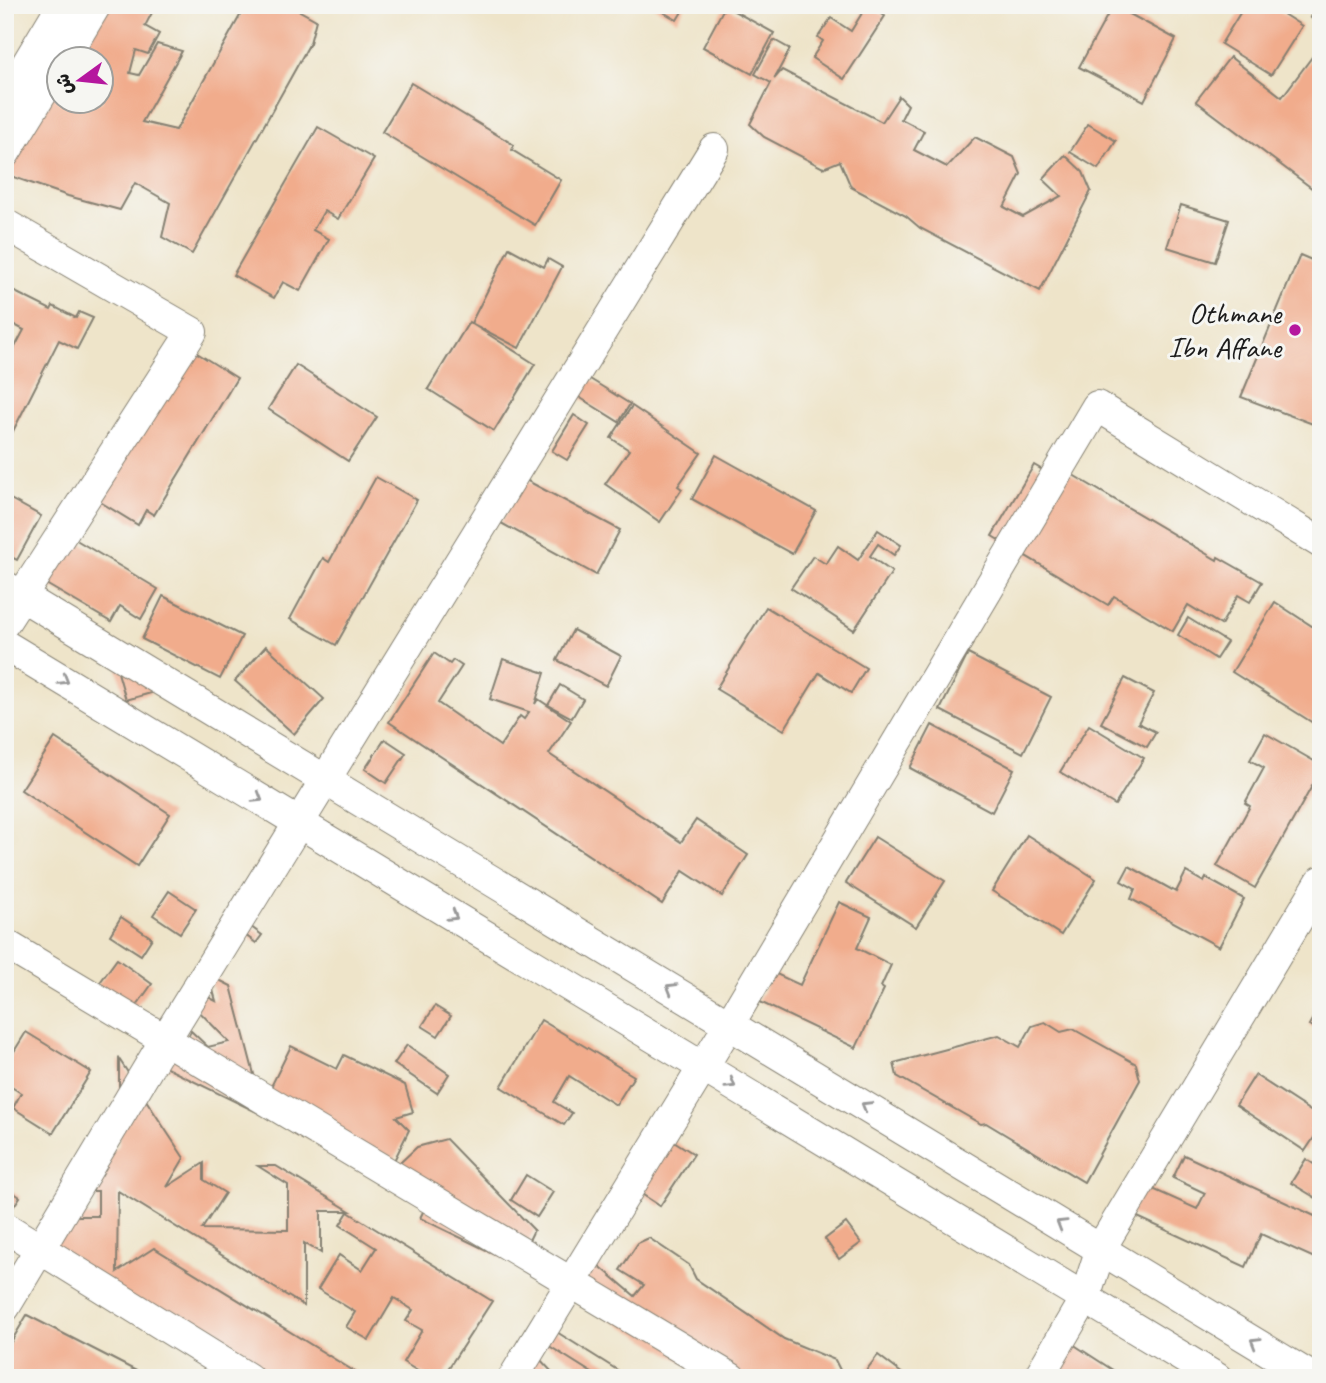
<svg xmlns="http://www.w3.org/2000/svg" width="1326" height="1383" viewBox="0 0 1326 1383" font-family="Caveat,'Playpen Sans Arabic',sans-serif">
<rect width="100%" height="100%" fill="#f6f6f2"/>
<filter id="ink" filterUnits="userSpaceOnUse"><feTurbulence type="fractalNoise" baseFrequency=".0143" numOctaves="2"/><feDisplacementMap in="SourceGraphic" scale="14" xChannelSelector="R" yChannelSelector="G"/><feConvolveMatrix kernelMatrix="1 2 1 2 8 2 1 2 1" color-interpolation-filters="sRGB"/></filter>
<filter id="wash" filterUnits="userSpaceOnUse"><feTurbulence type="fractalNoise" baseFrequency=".00686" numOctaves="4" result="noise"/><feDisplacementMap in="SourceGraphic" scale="28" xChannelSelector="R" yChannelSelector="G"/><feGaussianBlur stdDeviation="1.57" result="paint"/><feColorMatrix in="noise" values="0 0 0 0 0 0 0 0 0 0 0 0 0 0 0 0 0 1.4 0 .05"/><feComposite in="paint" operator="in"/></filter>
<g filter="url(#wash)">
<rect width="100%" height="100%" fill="#eee4c9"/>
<g id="blocks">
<g fill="#f1ac8c" fill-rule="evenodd">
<path d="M88 5H156L145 26 159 34 148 54 136 50 130 73 139 75 157 44 182 51 142 122 176 130 246 5H289L316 20 310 43 192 254 162 237 170 203 135 183 120 210 68 196 5 174V152ZM60 60H102V102H60Z"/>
<path d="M651 5H686L677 20Z"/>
<path d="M867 5 885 16 844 79 812 58 823 41 818 37 831 18 851 31Z"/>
<path d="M1113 5 1176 39 1144 101 1079 67Z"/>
<path d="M1245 5H1269L1302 26 1271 75 1221 44Z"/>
<path d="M1319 5H1321V26L1310 17Z"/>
<path d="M725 6 774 33 752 74 703 47Z"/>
<path d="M774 40 790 49 774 79 782 70 882 122 899 96 908 105 901 119 924 131 914 150 947 167 975 137 1014 157 1021 174 1004 207 1023 217 1061 196 1043 179 1065 155 1083 172 1091 191 1040 291 920 228 906 216 851 187 840 161 823 168 764 137 750 124 771 83 755 74Z"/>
<path d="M1321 45V195L1196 101 1230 57 1282 97Z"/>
<path d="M411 83 514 145 512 150 561 180 535 225 382 132Z"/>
<path d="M1088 124 1116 141 1098 169 1070 152Z"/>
<path d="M318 127 374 159 338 219 324 211 313 230 329 239 300 291 283 282 274 298 233 275Z"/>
<path d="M1181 205 1229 220 1215 262 1167 247Z"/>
<path d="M509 248 544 267 548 259 562 267 519 348 471 323Z"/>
<path d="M1300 255 1321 264V427L1241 397Z"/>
<path d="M5 287 51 310 53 306 76 318 79 312 93 318 77 349 59 340 10 437 5 434V366L24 330 5 320Z"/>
<path d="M469 322 535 364 494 431 428 389Z"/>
<path d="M189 348 237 378 154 515 146 510 138 525 97 500Z"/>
<path d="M296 365 377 417 348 461 268 409Z"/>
<path d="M582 374 630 404 619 422 571 392Z"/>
<path d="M632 406 701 453 678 486 682 489 660 522 605 484 629 450 611 438Z"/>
<path d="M574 415 589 425 567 460 552 451Z"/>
<path d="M716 455 816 511 792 554 692 499Z"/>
<path d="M1051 462 1217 560 1218 557 1262 582 1250 602 1238 595 1221 625 1188 605 1173 631 1114 596 1108 605 992 536 1034 465 1046 472Z"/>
<path d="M376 477 417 500 336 645 290 619 323 558 329 562Z"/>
<path d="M524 479 620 530 596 575 501 523Z"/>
<path d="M5 496 41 516 17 560 5 554Z"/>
<path d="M878 530 901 545 894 555 878 544 870 556 892 572 854 630 791 588 813 556 826 564 838 546 858 560Z"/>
<path d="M73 538 158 589 141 619 120 606 111 622 46 584Z"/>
<path d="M163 596 242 636 220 679 142 639Z"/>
<path d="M1275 602 1315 628 1321 619V728L1232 672Z"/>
<path d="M766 607 866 668 851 693 819 673 784 730 716 689Z"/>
<path d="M1188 618 1227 642 1216 659 1178 635Z"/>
<path d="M573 630 621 656 606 686 557 660Z"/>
<path d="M266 646 324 699 294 734 235 681Z"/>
<path d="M434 653 450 664 453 660 462 666 438 703 500 746 520 716 524 719 529 712 490 699 503 659 545 673 535 704 538 699 571 721 549 754 681 842 696 820 748 855 722 896 683 871 662 904 389 722Z"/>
<path d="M968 654 1051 697 1023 753 940 710Z"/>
<path d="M143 662 151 693 126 700 117 669Z"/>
<path d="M1125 678 1154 693 1138 723 1156 732 1147 747 1101 723Z"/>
<path d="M560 685 583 699 572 718 548 705Z"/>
<path d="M932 725 1014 769 992 812 910 768Z"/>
<path d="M1089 725 1144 758 1115 805 1060 772Z"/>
<path d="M1265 733 1321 765V770L1255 888 1217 866 1250 806 1245 803 1264 768 1250 760Z"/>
<path d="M55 738 170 814 137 866 21 790Z"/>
<path d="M385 739 406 753 386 783 365 769Z"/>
<path d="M1027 835 1096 879 1061 935 992 891Z"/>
<path d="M875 837 945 881 916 927 846 883Z"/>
<path d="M1129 866 1176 892 1186 872 1204 882 1206 878 1244 899 1219 947 1131 899 1135 889 1121 881Z"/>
<path d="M169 891 196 909 180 933 153 915Z"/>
<path d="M839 902 871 917 857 948 891 965 881 987 884 989 856 1048 758 1001 772 972 800 985Z"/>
<path d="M121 917 152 938 141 955 110 935Z"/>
<path d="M243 921 262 935 256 943 237 929Z"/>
<path d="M117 959 152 984 120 1029 85 1003Z"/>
<path d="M209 975 231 986 262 1105 291 1046 337 1069 344 1055 405 1085 413 1112 396 1117 409 1130 387 1175 417 1147 446 1139 534 1230 517 1265 420 1218 436 1185 422 1188 395 1176 385 1185 354 1154 347 1156 150 1060 171 1039 184 1045 191 1031 208 1047 229 1042 189 1001 198 992 216 1001Z"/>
<path d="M1321 1004V1031L1309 1025Z"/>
<path d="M435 1006 451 1016 438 1036 422 1026Z"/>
<path d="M541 1020 634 1076 616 1105 569 1076 554 1102 572 1113 564 1125 501 1087Z"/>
<path d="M1045 1022 1061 1032 1073 1029 1136 1064 1140 1080 1084 1182 986 1123 981 1124 897 1076 894 1063 999 1035 1020 1047 1032 1026Z"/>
<path d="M26 1032 91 1072 53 1133 13 1108 21 1093 5 1083V1066Z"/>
<path d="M407 1045 449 1074 437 1093 394 1064Z"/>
<path d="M119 1059 184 1158 167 1187 204 1163V1180L225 1193 202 1229 288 1230V1185L258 1166H276L350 1211H321V1253L304 1243V1306L118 1191 117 1272 154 1248 365 1378H249L38 1248 57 1216H98V1191H63L119 1145Z"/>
<path d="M1255 1075 1321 1118V1127L1305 1151 1236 1105Z"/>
<path d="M655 1129 694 1154 660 1206 622 1181Z"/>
<path d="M1184 1155 1321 1219V1261L1261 1234 1246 1267 1131 1214 1144 1185 1197 1209 1205 1193 1173 1178Z"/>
<path d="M1306 1159 1321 1169V1201L1291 1183Z"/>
<path d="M526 1175 553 1192 537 1217 511 1200Z"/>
<path d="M5 1187 20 1197 5 1219Z"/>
<path d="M348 1212 492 1301 442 1378H429L403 1362 422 1330 406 1321 413 1310 394 1298 369 1340 346 1327 355 1312 318 1289 339 1255 362 1270 376 1248 340 1225Z"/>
<path d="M846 1223 861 1243 839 1259 825 1239Z"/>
<path d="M649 1238 689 1265 696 1279 784 1339 835 1360 844 1378H710L557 1287 597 1264 635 1296 644 1285 620 1270 638 1243Z"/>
<path d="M27 1315 150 1378H5V1352Z"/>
<path d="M544 1324 630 1378H600L535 1337Z"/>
<path d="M1062 1337 1125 1378H1035Z"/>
<path d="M878 1355 908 1378H872L865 1372Z"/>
<path d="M537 1356 552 1372 545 1378H533L524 1367Z"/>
</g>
</g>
</g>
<g filter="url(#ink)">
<use href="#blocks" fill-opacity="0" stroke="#858072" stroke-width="2"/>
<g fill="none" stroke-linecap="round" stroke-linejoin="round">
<g stroke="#858072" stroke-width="32">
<g id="minor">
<path d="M63 60 96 5"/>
<path d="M5 100 62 5"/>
<path d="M5 153 60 64"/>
<path d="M5 224 192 332 5 622"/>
<path d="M5 586 1313 1378"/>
<path d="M5 645 1217 1378"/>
<path d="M5 944 731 1378"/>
<path d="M5 1227 248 1378"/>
<path d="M5 1307 165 1040 714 149"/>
<path d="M513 1378 730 1023 1097 406 1321 543"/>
<path d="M1038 1378 1085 1298 1101 1248 1321 881"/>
</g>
</g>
<use href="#minor" stroke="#fff" stroke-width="30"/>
</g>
<defs><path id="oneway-chevron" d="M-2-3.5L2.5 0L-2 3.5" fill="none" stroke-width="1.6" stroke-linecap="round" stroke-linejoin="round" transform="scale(1.75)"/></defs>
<g stroke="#999">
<use href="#oneway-chevron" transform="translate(64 680) rotate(31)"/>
<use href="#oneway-chevron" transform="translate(258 798) rotate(31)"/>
<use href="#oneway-chevron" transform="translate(453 916) rotate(31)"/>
<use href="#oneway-chevron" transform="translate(671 988) rotate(-149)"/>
<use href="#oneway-chevron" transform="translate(731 1084) rotate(31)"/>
<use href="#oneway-chevron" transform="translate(866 1106) rotate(-149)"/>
<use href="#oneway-chevron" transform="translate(1061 1224) rotate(-149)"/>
<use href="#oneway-chevron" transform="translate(1255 1342) rotate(-149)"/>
</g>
</g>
<circle fill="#b5179e" stroke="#f6f6f2" stroke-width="2.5" cx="1295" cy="330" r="7"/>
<g text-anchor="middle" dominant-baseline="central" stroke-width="6" stroke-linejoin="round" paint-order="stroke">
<g font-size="30" fill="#1c1c1c" stroke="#f6f6f2" text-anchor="end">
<text x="1281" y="313">Othmane<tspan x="1281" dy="34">Ibn Affane</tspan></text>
</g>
</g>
<rect width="1326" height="1383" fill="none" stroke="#f6f6f2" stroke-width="28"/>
<g transform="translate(80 80) rotate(255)"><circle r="33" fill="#f6f6f2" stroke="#9f9f9c" stroke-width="2"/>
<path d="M0-5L12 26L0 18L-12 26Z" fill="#b5179e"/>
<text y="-10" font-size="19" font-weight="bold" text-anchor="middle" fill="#1c1c1c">ش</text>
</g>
</svg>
